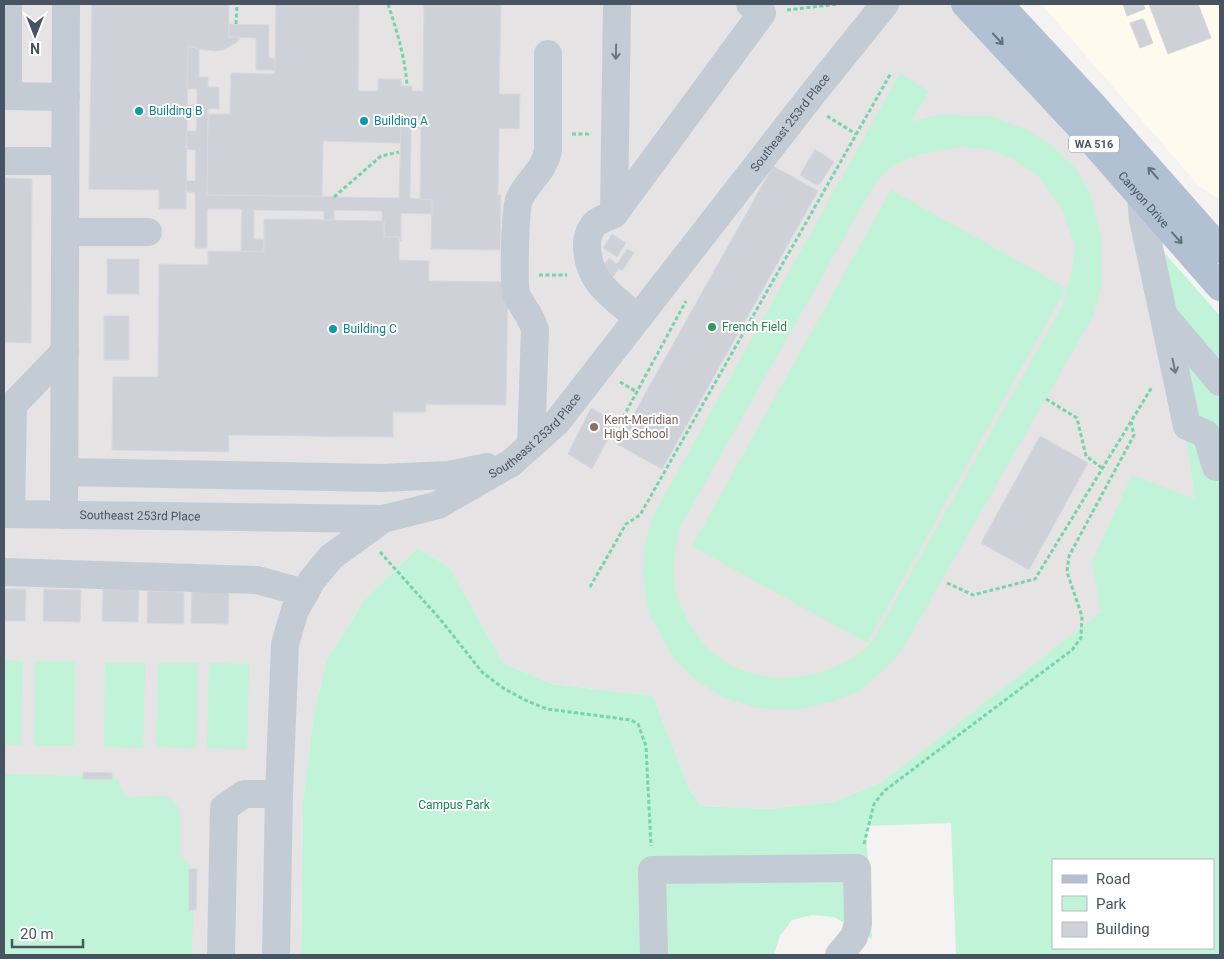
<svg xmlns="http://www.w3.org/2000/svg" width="1224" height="959" viewBox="0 0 1224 959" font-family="Roboto,sans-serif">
<rect width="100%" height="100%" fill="#f5f2f2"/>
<path fill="#fefaed" d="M1041 4H1220V200L1198 185Z"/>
<path fill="#e6e3e4" d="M4 4H985L1131 160 1172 354 1201 535 882 782 834 802 768 809 701 806 689 789 653 696 553 684 503 663 450 568 418 548 365 599 326 661 314 714 303 800 301 955H4Z"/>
<g fill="#c0f3d7" fill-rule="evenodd">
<path d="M900 73 929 91 911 122 937 115 991 116 1027 130 1052 146 1076 169 1090 192 1101 237 1102 285 1093 316 902 650 886 668 857 693 827 703 794 710 757 708 724 698 697 681 674 659 649 614 643 575 645 543 653 516ZM963 147 988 149 1011 158 1039 177 1062 209 1075 246 1071 275 1062 307 872 642C865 648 859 655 851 659 797 691 724 683 691 626 683 611 675 597 674 580 672 562 677 544 680 527L874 185C879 179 885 172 891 168 910 154 940 149 963 147Z"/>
<path d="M891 190 1066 288 867 643 692 546Z"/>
<path d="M1147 233 1220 316V955H956L951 823 866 826 872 939 834 917 812 915 792 920 780 936 774 955H301L303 800 314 714 326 661 365 599 418 548 450 568 503 663 553 684 653 696 689 789 701 806 768 809 834 802 882 782 1101 612 1092 562 1132 475 1195 499 1172 354ZM1053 860H1213V948H1053Z"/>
<path d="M4 660 23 661 21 745H4Z"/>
<path d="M35 661H75L74 746H34Z"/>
<path d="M105 663H145L143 748 104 747Z"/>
<path d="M158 663H198L196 748 156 747Z"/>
<path d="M209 663 249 664 247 749 207 748Z"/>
<path d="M4 774 116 777 125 797 168 796 180 810V855L194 870 192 955H4Z"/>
</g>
<g fill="#ced1d7" stroke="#d6d8de">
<path d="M92 4H229V37H241L237 42 223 50 215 51 199 49 188 46 186 209H159V190L89 189Z"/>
<path d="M276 4H359L358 91H378V79H401V86H412V91H423L424 4H501L499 94H520L519 129 499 128 498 195H501L500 250 431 249 432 200H420L421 128 401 127V143L323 141 322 196 207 195 208 114H230L231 73 275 74Z"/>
<path d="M1123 4H1143L1145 9 1127 16Z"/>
<path d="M1149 4H1198L1211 38 1168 54Z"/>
<path d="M1142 19 1144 20 1153 43 1140 48 1130 23Z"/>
<path d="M229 24 269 25V58L275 59V70H256V38L229 37Z"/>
<path d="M188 46 199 49V77H208V87H219V109H208L207 195 399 198 401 127H411L410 198 432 200V214L401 213V241H399V237H384V221H382V211L334 210V220H324V211L254 210V239H264V252L241 251 242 209H207V248H195V192H186V181H195L196 150 187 149V131H196L197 117H187V105H197V89H187Z"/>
<path d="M815 149 834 162 820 184 816 185 800 175Z"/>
<path d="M773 166 818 191 662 469 617 444Z"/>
<path d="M4 178 32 179 31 343 4 342Z"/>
<path d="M264 219 384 221V237H399V260L429 261V281L508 282 506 405 426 404V412H393V437L229 435V452L112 450 113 377H158L159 264 208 265V251L264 252Z"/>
<path d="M612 234 626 243 617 257 603 248Z"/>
<path d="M627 249 634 253 622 271 619 268 613 277 601 270 609 258 617 264Z"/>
<rect x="107" y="259" width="32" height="35"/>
<rect x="104" y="316" width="25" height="44"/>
<path d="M591 408 617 422 592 469 568 454Z"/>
<path d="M1040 436 1088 463 1029 570 981 543Z"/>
<path d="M4 589H26L25 621H4Z"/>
<path d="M44 589 81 590 80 622 43 621Z"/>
<path d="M103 589 139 590 138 622 102 621Z"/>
<path d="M148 591 184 592V624L147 623Z"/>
<path d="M192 591 229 592 228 624 191 623Z"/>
<path d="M83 772 112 773V779H83Z"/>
<path d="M189 869H197L196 910H189Z"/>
</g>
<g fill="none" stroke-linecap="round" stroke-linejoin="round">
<g stroke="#75d4ab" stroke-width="3" stroke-dasharray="4 2.5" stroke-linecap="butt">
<path d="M388 4C397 31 405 57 407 86"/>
<path d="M787 10 838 4"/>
<path d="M236 24 237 4"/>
<path d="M827 116 856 134"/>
<path d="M572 134H588L591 132"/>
<path d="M334 197 381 156 399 152"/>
<path d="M539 275H567"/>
<path d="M620 382 637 392"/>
<path d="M1046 399 1077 418 1086 456 1102 468"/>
<path d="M620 423 686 301"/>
<path d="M380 552 440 619 482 672 503 688 527 701 547 709 631 720 638 724 646 746 651 846"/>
<path d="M947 583 973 595 1035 579 1152 387"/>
<path d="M590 587 626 524 640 515 891 73"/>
<path d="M864 844 874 804 884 791 1072 650 1081 638 1082 616 1067 572 1069 556 1134 435 1131 422"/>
</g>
<g stroke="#c3ccd4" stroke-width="28">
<path d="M4 96 66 97"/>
<path d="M8 96V4"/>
<path d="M4 161H65"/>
<path d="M1141 198 1143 219 1187 426 1206 434 1216 467H1220"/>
<path d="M614 214 617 4"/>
<path d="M65 232H148"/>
<path d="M638 318C611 295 587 282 587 244 587 238 591 226 596 223 601 219 608 217 614 214L762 13 750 4"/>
<path d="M1166 318 1220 382"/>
<path d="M531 445 535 330C532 317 523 308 517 296 513 286 515 211 519 200 527 181 543 173 548 151V54"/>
<path d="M65 472 381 478 449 475 487 467"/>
<path id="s1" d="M4 514 383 519 438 505 511 463 557 422 814 92 885 4"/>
<path d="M11 514 13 405 65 351"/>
<path d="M64 515 66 4"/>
<path d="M4 572 257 580 305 593"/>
<path d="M221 955 224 808 244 794H279"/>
<path d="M276 955 279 794 285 644 295 610 312 580 331 557 383 519"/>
<path d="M654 955 652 870 857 868 858 924 854 937 839 955"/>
</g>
<g stroke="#b1c0d2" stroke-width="28">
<path id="s2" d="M965 4 1078 125 1220 287"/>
<path d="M999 4 1091 103 1220 249"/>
</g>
</g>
<defs><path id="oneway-shaft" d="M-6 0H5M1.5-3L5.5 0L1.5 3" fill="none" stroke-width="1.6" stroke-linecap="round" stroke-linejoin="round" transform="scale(1.25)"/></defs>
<g stroke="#626f7d">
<use href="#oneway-shaft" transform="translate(998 39) rotate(47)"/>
<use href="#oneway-shaft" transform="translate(1153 173) rotate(-131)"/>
<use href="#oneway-shaft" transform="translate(1177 238) rotate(48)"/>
</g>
<g stroke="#6d7884">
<use href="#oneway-shaft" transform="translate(616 52) rotate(91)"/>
<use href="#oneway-shaft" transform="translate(1174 366) rotate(78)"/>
</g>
<g fill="#0f9aa8" stroke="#fff" stroke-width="2">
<circle cx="139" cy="111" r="5"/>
<circle cx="364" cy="121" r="5"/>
<circle cx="333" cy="329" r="5"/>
</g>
<circle fill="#2e9e5b" stroke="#fff" stroke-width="2" cx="712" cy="327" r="5"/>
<circle fill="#8d6e63" stroke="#fff" stroke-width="2" cx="594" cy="427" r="5"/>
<g text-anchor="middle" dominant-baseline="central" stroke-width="4" stroke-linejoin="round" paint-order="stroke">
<rect fill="#fff" stroke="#7f8790" stroke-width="1" x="1069" y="135.5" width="50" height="17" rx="4"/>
<g font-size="11" font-weight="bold" fill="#485461">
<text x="1094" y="144">WA 516</text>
</g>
<g font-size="12" fill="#0d838f" stroke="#fff" text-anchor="start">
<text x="149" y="111">Building B</text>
<text x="374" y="121">Building A</text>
<text x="343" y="329">Building C</text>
</g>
<g font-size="12" fill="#485461" stroke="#fff">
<text stroke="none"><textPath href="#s1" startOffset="961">Southeast 253rd Place</textPath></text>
<text stroke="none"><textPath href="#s2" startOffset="265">Canyon Drive</textPath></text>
<text stroke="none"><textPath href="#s1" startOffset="556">Southeast 253rd Place</textPath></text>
<text stroke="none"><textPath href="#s1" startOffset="136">Southeast 253rd Place</textPath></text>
</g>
<g font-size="12" fill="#27864d" stroke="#fff" text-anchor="start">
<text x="722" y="327">French Field</text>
</g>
<g font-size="12" fill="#785e54" stroke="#fff" text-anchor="start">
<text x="604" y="420">Kent-Meridian<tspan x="604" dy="14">High School</tspan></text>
</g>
<g font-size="12" fill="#118552" stroke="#fff">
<text x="454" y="805">Campus Park</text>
</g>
</g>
<rect width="1224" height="959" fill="none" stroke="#485461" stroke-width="10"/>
<rect x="1052" y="859" width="162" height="90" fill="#ffffff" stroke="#b6bbc0"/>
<rect x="1062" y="875" width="25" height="8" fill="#b1c0d2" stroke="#b6bbc0"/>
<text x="1096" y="884" font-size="15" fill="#485461">Road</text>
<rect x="1062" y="896" width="25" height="15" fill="#c0f3d7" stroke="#b6bbc0"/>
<text x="1096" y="909" font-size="15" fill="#485461">Park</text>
<rect x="1062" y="922" width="25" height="15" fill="#ced1d7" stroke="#b6bbc0"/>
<text x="1096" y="934" font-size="15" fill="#485461">Building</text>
<g transform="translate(35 35) rotate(180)" stroke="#ffffff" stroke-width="4" paint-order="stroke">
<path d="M0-4L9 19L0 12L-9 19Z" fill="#485461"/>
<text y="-8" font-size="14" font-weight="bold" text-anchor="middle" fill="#485461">N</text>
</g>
<path d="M12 939v8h71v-8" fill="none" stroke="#485461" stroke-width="2.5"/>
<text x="20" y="939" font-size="15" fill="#485461" stroke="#ffffff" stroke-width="4" paint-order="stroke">20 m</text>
</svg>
